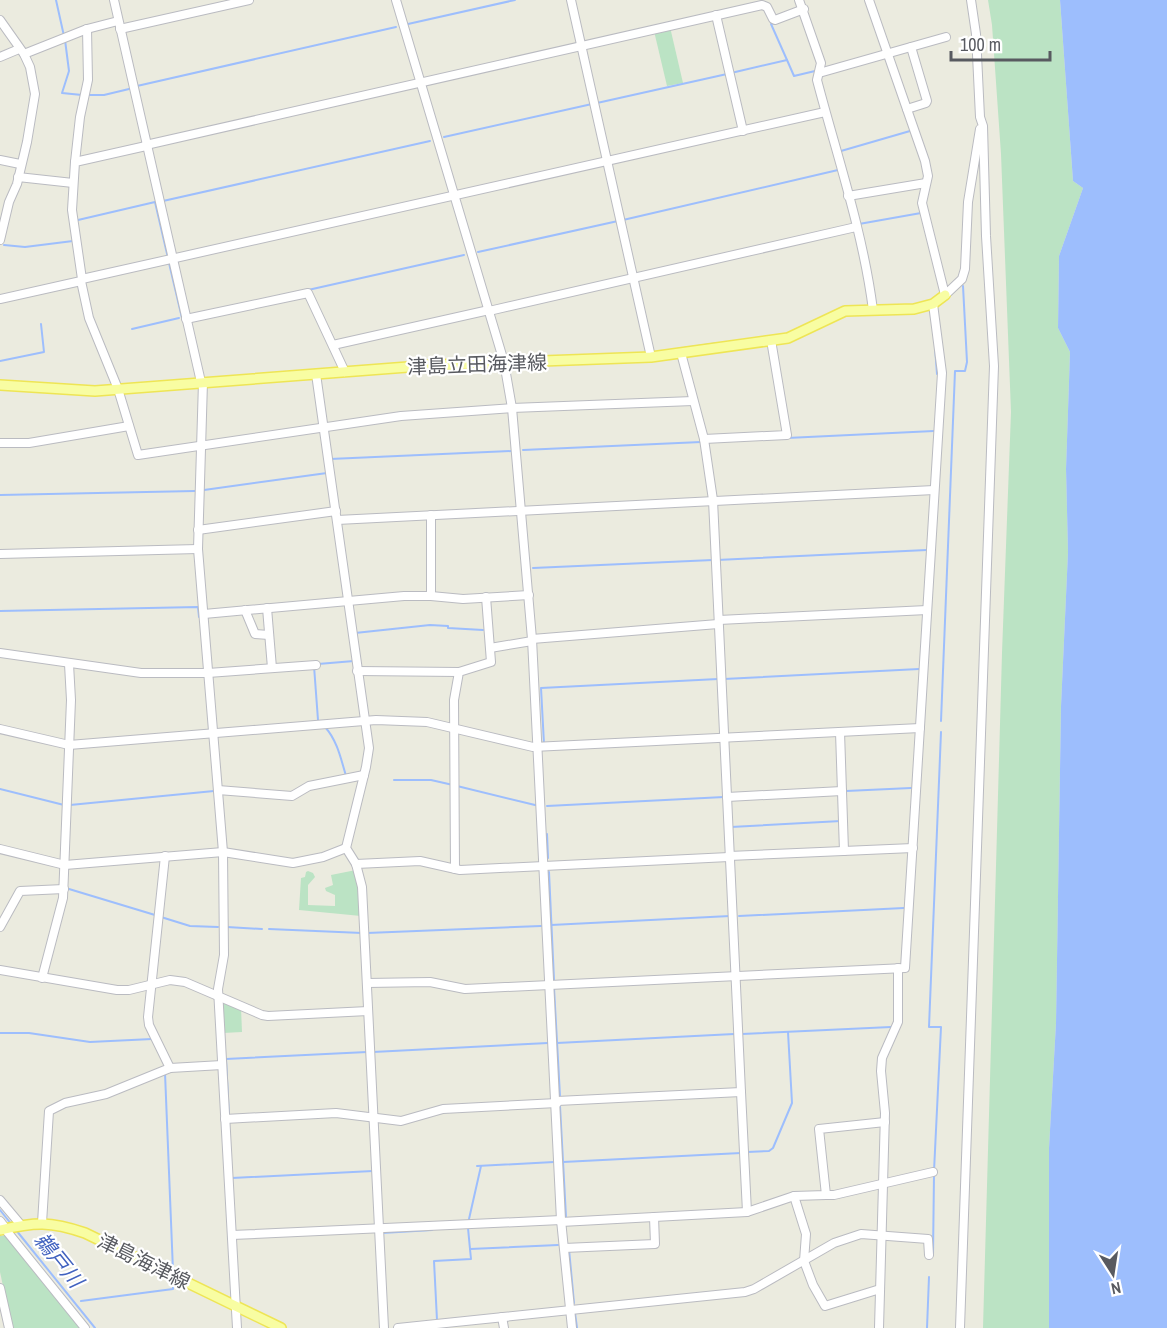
<svg xmlns="http://www.w3.org/2000/svg" width="1167" height="1328" viewBox="0 0 1167 1328" font-family="'Archivo Narrow','Noto Sans JP',sans-serif">
<rect width="100%" height="100%" fill="#ebebdf"/>
<g fill="#bbe3c4">
<path d="M988 0H1060L1073 181 1083 188 1059 256 1058 328 1070 352 1066 469 1068 552 1061 706 1056 1023 1049 1148V1328H983L1002 653 1011 412 1001 154 992 25Z"/>
<path d="M670 27 683 83 667 86 654 31Z"/>
<path d="M356 870 360 887 361 916 299 910 301 878 305 877 306 872 308 871 313 873 315 877 308 885V905L335 906V895L326 891 325 888 333 885 331 875Z"/>
<path d="M222 1000 241 1008 242 1032 223 1033Z"/>
<path d="M7 1235 81 1328H12L0 1272V1236Z"/>
</g>
<path fill="#9dbefd" d="M1060 0H1167V1328H1049V1148L1056 1023 1061 706 1068 552 1066 469 1070 352 1058 328 1059 256 1083 188 1073 181Z"/>
<g fill="none" stroke-linecap="round" stroke-linejoin="round">
<g stroke="#9dbefd" stroke-width="2">
<path d="M56 0 64 36"/>
<path d="M774 23 771 24 787 60"/>
<path d="M408 24 515 0"/>
<path d="M65 40 69 71 62 93 82 95"/>
<path d="M731 73 787 60 794 76 815 71"/>
<path d="M137 86 396 27"/>
<path d="M88 95H104L129 89"/>
<path d="M597 103 727 74"/>
<path d="M444 137 592 104"/>
<path d="M841 154V151L910 131"/>
<path d="M163 201 430 141"/>
<path d="M78 220 155 202 168 258"/>
<path d="M623 220 838 170"/>
<path d="M859 224 921 213"/>
<path d="M4 245 25 247 73 241"/>
<path d="M478 252 618 221"/>
<path d="M169 263 182 318"/>
<path d="M308 290 464 255"/>
<path d="M132 329 179 318"/>
<path d="M935 347 937 374"/>
<path d="M670 350 718 343"/>
<path d="M0 361 44 352 41 324"/>
<path d="M787 438 934 431"/>
<path d="M523 450 701 442"/>
<path d="M140 451 155 449"/>
<path d="M330 459 512 451"/>
<path d="M204 490 327 473"/>
<path d="M0 495 195 491"/>
<path d="M717 560 927 550"/>
<path d="M533 568 713 560"/>
<path d="M0 611 198 607 199 617"/>
<path d="M355 633 430 625 448 626V628L483 630"/>
<path d="M318 664 354 661"/>
<path d="M314 666 318 720"/>
<path d="M724 679 919 669"/>
<path d="M941 721 955 371H965L967 362 963 286"/>
<path d="M325 727C337 740 341 759 346 776"/>
<path d="M544 744 541 688 718 679"/>
<path d="M394 780H431L453 785"/>
<path d="M457 786 535 805"/>
<path d="M0 789 64 805V807"/>
<path d="M846 791 911 788"/>
<path d="M70 805 214 791"/>
<path d="M547 806 724 797"/>
<path d="M731 827 841 821"/>
<path d="M547 834 548 858"/>
<path d="M549 872 554 980"/>
<path d="M69 889 155 915"/>
<path d="M739 916 904 908"/>
<path d="M161 917 190 926 218 927"/>
<path d="M551 925 730 916"/>
<path d="M227 927 262 929"/>
<path d="M269 929 362 933"/>
<path d="M367 933 541 926"/>
<path d="M554 988 560 1096"/>
<path d="M0 1033H29L90 1042 152 1039"/>
<path d="M742 1034 891 1027"/>
<path d="M557 1043 734 1034"/>
<path d="M373 1052 548 1043"/>
<path d="M165 1073 173 1271"/>
<path d="M885 1079 887 1100"/>
<path d="M560 1106 566 1217"/>
<path d="M229 1117 226 1059 367 1052"/>
<path d="M747 1152 769 1151 773 1148 792 1103 788 1032"/>
<path d="M563 1162 741 1153"/>
<path d="M477 1166 554 1162"/>
<path d="M934 1171 941 1027H929L941 732"/>
<path d="M232 1178 373 1171"/>
<path d="M0 1210 12 1225"/>
<path d="M469 1219 481 1166"/>
<path d="M468 1228 470 1249"/>
<path d="M16 1230 95 1328"/>
<path d="M382 1233 432 1230"/>
<path d="M569 1249 574 1303"/>
<path d="M933 1255 934 1175"/>
<path d="M81 1301 173 1289V1279"/>
<path d="M575 1313 577 1328"/>
<path d="M437 1320 434 1261 471 1259 470 1249 558 1245"/>
<path d="M927 1328 929 1277"/>
</g>
<g stroke="#babbc1" stroke-width="10">
<g id="minor">
<path d="M114 0 201 382"/>
<path d="M396 0 504 362 512 408 532 639 561 1220 572 1328"/>
<path d="M571 0 651 357"/>
<path d="M799 0 821 63 817 80C837 156 863 232 873 310"/>
<path d="M869 0 925 161 928 176 922 203 945 295 962 279 965 269 968 202 980 129"/>
<path d="M716 15 743 131"/>
<path d="M0 20 24 54 30 67 35 94 27 142 17 184 9 202 0 240"/>
<path d="M120 29 249 0"/>
<path d="M24 54 87 29 118 21"/>
<path d="M0 57 19 49"/>
<path d="M819 73 946 37"/>
<path d="M907 109 926 103 927 101 911 47"/>
<path d="M146 145 762 5 767 7 773 19 775 20 804 9"/>
<path d="M0 160 20 164"/>
<path d="M75 162 80 117 88 80 87 29"/>
<path d="M18 177 73 183"/>
<path d="M848 196 926 183"/>
<path d="M82 279 72 210 75 162 146 146"/>
<path d="M81 281 89 318 118 389 138 455 401 416 512 408 693 401"/>
<path d="M0 299 81 281 82 279 825 112"/>
<path d="M489 311 856 227"/>
<path d="M186 319 308 293 345 372"/>
<path d="M333 345 489 310"/>
<path d="M316 374 369 748 366 767 346 848 356 864 362 887 384 1328"/>
<path d="M203 382 198 549 223 852 224 955 218 989 237 1328"/>
<path d="M704 439 787 435 771 340"/>
<path d="M0 443H29L129 426"/>
<path d="M337 520 934 490"/>
<path d="M198 530 336 511"/>
<path d="M0 554 198 549"/>
<path d="M431 596V515"/>
<path d="M267 608 272 668"/>
<path d="M245 610 255 634 269 635"/>
<path d="M204 614 404 596H431L463 599 529 595"/>
<path d="M719 620 927 610"/>
<path d="M532 639 718 624"/>
<path d="M490 648 532 641"/>
<path d="M0 653 141 673H208L316 665"/>
<path d="M357 671 459 672"/>
<path d="M0 729 69 745 376 720 427 722 533 747 920 728"/>
<path d="M840 732 844 851"/>
<path d="M218 790 292 796 309 786 364 775"/>
<path d="M727 797 842 791"/>
<path d="M0 849 65 865 223 852 293 863 323 857 346 848"/>
<path d="M165 856 148 1017 149 1025 170 1068"/>
<path d="M729 856 913 848"/>
<path d="M356 864 420 861 460 870 729 857"/>
<path d="M455 869 454 700 459 672 491 662 486 597"/>
<path d="M0 927 20 891 64 889"/>
<path d="M0 970 117 990H129L170 980 185 982 262 1015 268 1016 368 1011"/>
<path d="M42 978 63 898 71 700 69 664"/>
<path d="M367 983 430 982 465 989 905 968 942 373 933 304"/>
<path d="M741 1092 747 1212"/>
<path d="M557 1101 741 1092 713 500 704 439 681 353"/>
<path d="M225 1119 336 1113 401 1121 443 1109 557 1103"/>
<path d="M826 1195H834L933 1172"/>
<path d="M794 1196 806 1234 804 1261 813 1285 825 1306 880 1289"/>
<path d="M0 1200 21 1225"/>
<path d="M0 1221 6 1229"/>
<path d="M561 1222 747 1212 794 1196 826 1195 819 1129 885 1122"/>
<path d="M42 1223 49 1111 65 1103 106 1094 170 1068 222 1065"/>
<path d="M5 1229 85 1328"/>
<path d="M232 1235 561 1220"/>
<path d="M564 1248 655 1244 654 1217"/>
<path d="M0 1288 9 1328"/>
<path d="M502 1317 504 1328"/>
<path d="M398 1328 745 1292 754 1289 834 1243 861 1234 928 1239 929 1255"/>
<path d="M879 1328 885 1113 881 1071 882 1058 898 1022V968"/>
<path d="M960 1328 994 366 986 236 983 126 980 117 976 34 971 0"/>
</g>
</g>
<g stroke="#eee555" stroke-width="12">
<g id="major">
<path d="M0 385 95 391 434 365 651 357 788 338 845 311 914 309 933 304 945 295"/>
<path d="M0 1230C35 1222 50 1221 85 1233L281 1328"/>
</g>
</g>
<use href="#minor" stroke="#fff" stroke-width="8"/>
<use href="#major" stroke="#f8fda2" stroke-width="9"/>
</g>
<g text-anchor="middle" dominant-baseline="central" stroke-width="4.5" stroke-linejoin="round" paint-order="stroke">
<g font-size="20" fill="#585a60" stroke="#fff">
<text transform="translate(477 364) rotate(-2)">津島立田海津線</text>
<text transform="translate(144 1261) rotate(26)">津島海津線</text>
</g>
<g font-size="21" font-style="italic" fill="#4162bf" stroke="#fff">
<text transform="translate(59 1260) rotate(51)">鵜戸川</text>
</g>
</g>
<g transform="translate(1113 1274) rotate(168)" stroke="#ffffff" stroke-width="4.5" paint-order="stroke">
<path d="M0-4.5L10 22L0 15L-10 22Z" fill="#585a60"/>
<text y="-9" font-size="16" font-weight="bold" text-anchor="middle" fill="#585a60">N</text>
</g>
<path d="M951 51v9h99v-9" fill="none" stroke="#585a60" stroke-width="3"/>
<text x="960" y="51" font-size="18" fill="#585a60" stroke="#ffffff" stroke-width="4.5" paint-order="stroke">100 m</text>
</svg>
